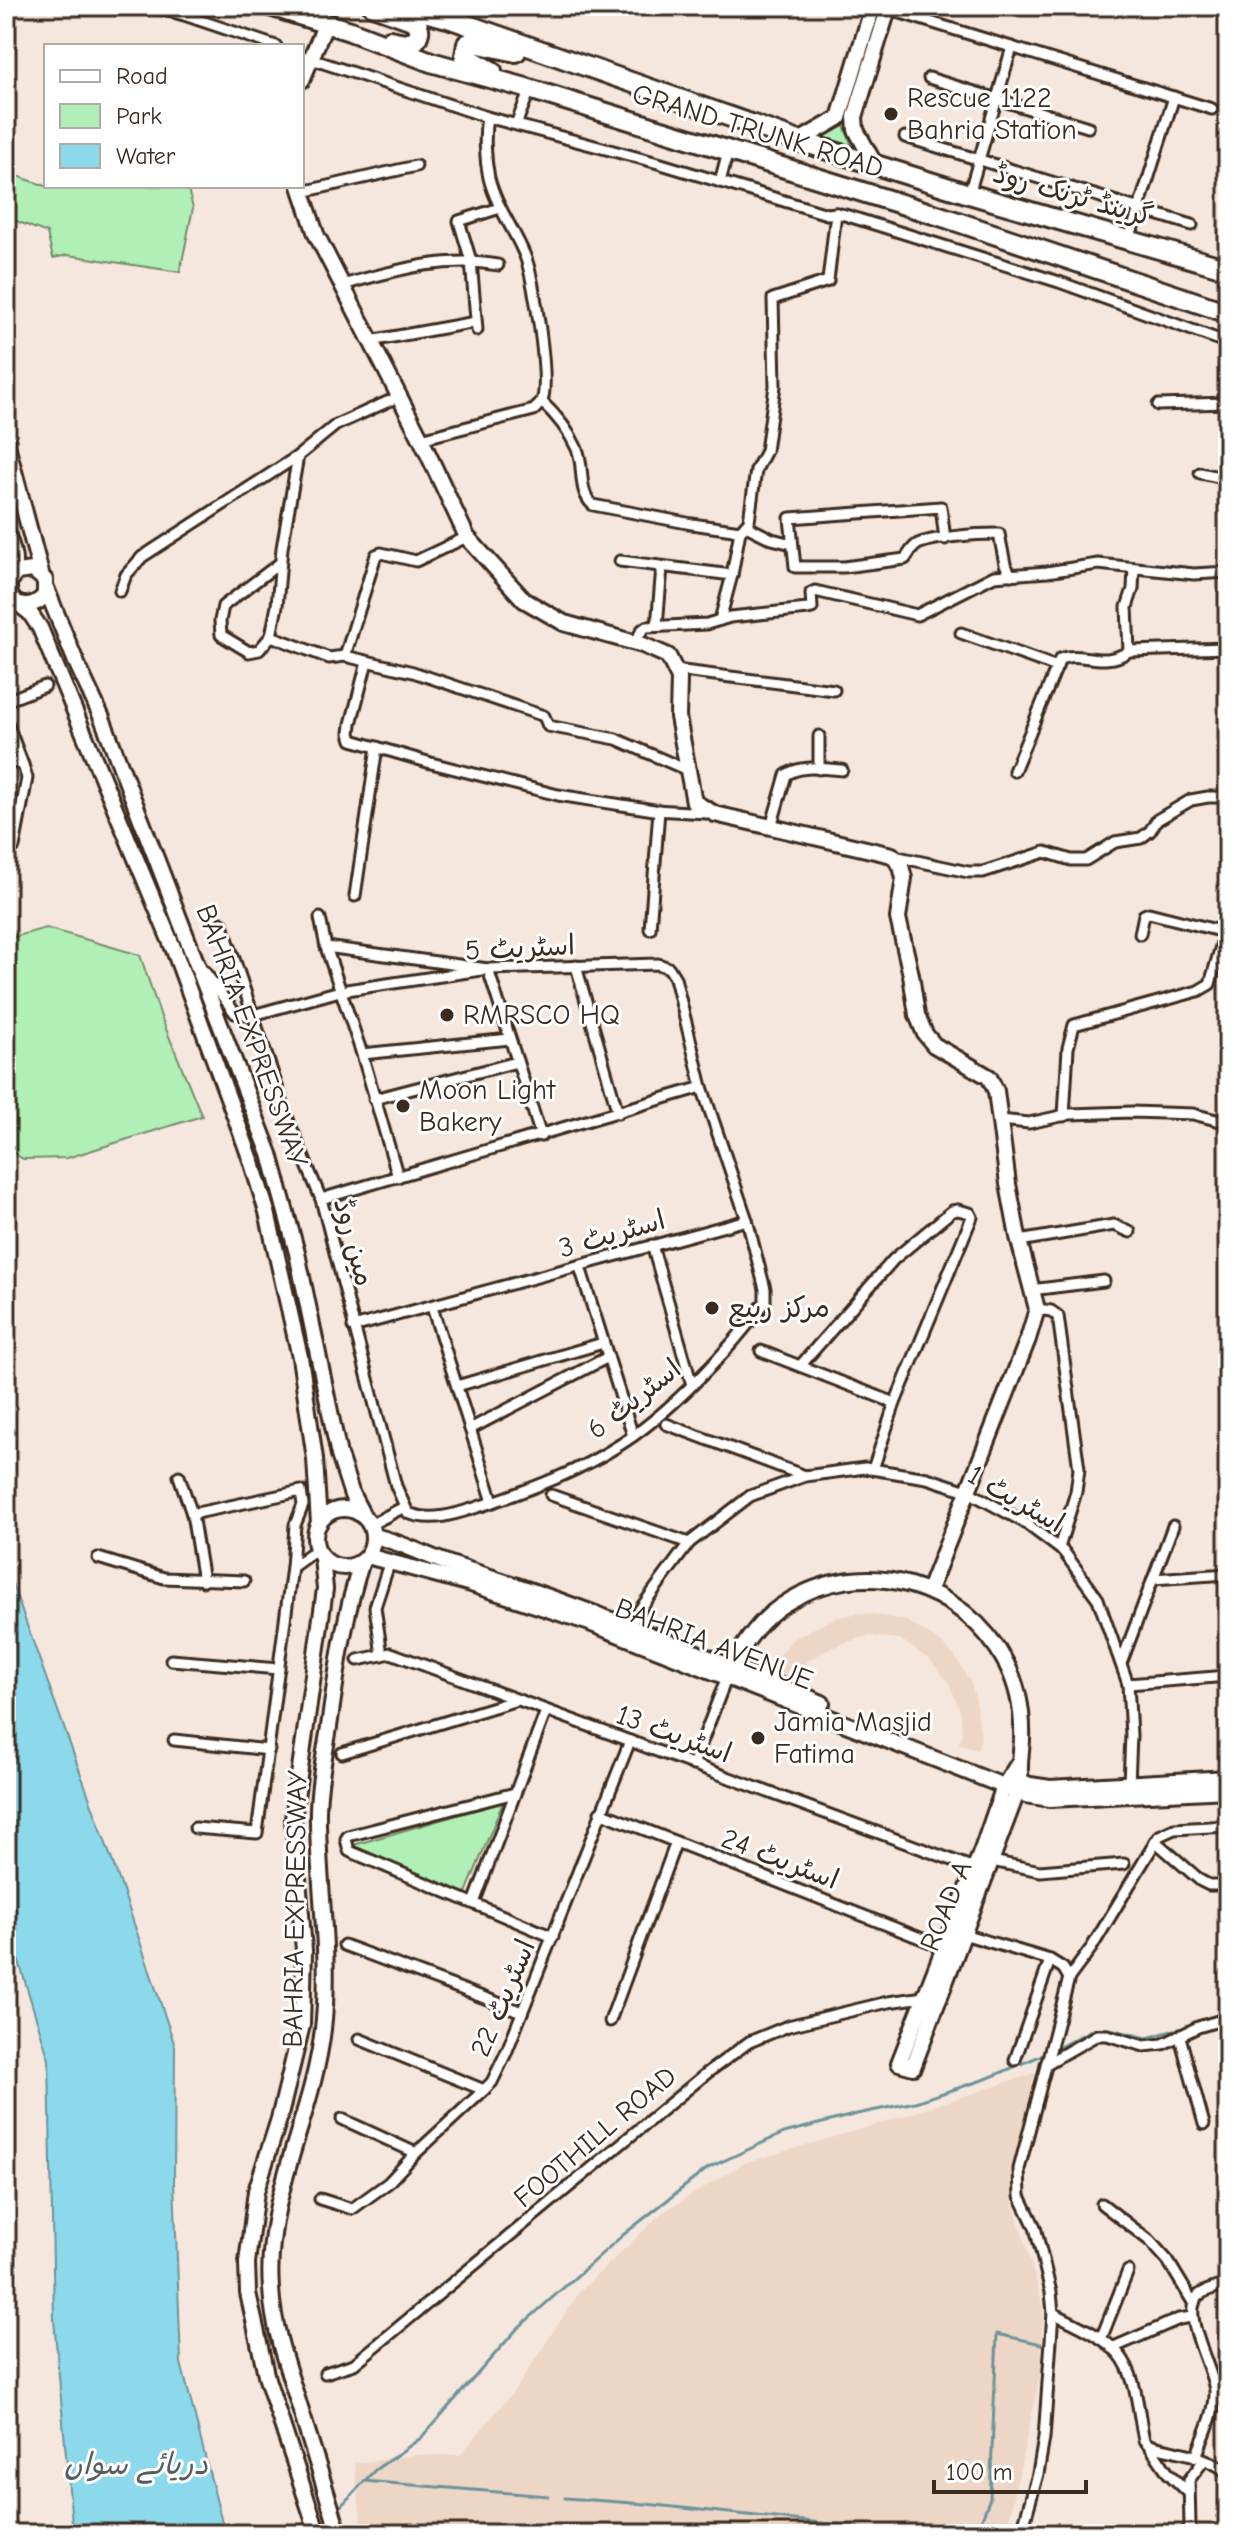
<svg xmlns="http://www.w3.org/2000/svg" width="1234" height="2540" viewBox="0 0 1234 2540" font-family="'Comic Neue','Playpen Sans Arabic',sans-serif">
<rect width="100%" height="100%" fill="#f5e7dd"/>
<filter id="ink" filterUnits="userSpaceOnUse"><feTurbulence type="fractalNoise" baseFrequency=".0125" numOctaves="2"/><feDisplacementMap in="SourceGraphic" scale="16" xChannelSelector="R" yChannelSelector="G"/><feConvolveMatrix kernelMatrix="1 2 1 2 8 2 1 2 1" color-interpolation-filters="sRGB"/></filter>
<g filter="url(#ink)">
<g fill="#eed6c6">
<path d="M857 1613 874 1614 907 1621 939 1641 953 1654 970 1681 976 1699 981 1738 977 1750 959 1744 962 1734 961 1714 949 1683 930 1660 900 1639 869 1636 850 1641 828 1649 807 1661 792 1679 768 1670 793 1639 835 1618Z"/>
<path d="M1035 2073 1020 2137 1012 2199 1043 2305 1041 2371 1006 2534H363L354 2463 418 2455H460L515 2390 580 2291 662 2213 744 2163 885 2122Z"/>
</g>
<g fill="#b0efb6" stroke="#768c6a" stroke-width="2">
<path d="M842 121 852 146 820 136Z"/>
<path d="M6 172 46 186H187L193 208 180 272 68 255 53 258 47 233 6 217Z"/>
<path d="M46 928 140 955 161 1017 202 1116 67 1158 23 1159 6 1148V939Z"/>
<path d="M503 1802 466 1893 350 1846Z"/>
</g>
<path fill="#8cd9eb" stroke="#6c9399" stroke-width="2" d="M6 1567 122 1888 175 2046 174 2181 181 2363 225 2534H73L54 2320 49 2060 6 1919Z"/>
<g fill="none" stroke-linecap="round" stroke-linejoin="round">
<g stroke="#6c9399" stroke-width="3">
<path d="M1054 2050 1093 2029H1110L1147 2038 1179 2029"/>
<path d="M364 2481 548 2496"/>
<path d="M565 2498 646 2504 858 2527 863 2534"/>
<path d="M338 2509 375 2470 421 2438 517 2329 623 2235 708 2168 784 2133 857 2114 915 2102 986 2079 1047 2053"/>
<path d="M976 2534 990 2498 997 2334 1046 2345"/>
</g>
<g stroke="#3b2a1e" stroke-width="15">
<g id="street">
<path d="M150 6 184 15 276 46"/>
<path d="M888 9 1212 109"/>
<path d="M302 56 487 117 658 163 827 214 836 213 845 215 1059 282 1228 343"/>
<path d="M929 78 1088 127"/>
<path d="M516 124 530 90"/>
<path d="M905 137 1192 225"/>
<path d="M720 182 728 151"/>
<path d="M302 192 416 166"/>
<path d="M969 194 1012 47"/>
<path d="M1129 240 1174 97"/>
<path d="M342 285C394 271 444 255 498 265"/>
<path d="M477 330 471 261 459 221 500 208"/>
<path d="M370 341 476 322"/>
<path d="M542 402C556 415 569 431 577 449 585 467 577 491 593 505L692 524 740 531"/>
<path d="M1158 405 1228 403"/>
<path d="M421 439 534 410C536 408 541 403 542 401 550 380 534 278 525 256 514 229 496 206 489 178 485 159 484 135 487 117"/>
<path d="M1200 473 1219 477 1228 475"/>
<path d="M746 526 772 539 792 544"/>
<path d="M945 539 941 507 790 518 795 567H844L905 559C909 554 912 547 918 544 933 537 978 534 996 534H999L1005 564 1011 575"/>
<path d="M620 561 732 575 720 620"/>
<path d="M280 563 223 606 220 621 221 635 249 652 259 650 271 636 277 606 282 548 298 456"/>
<path d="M732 575 740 531 749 521 756 470 766 451 775 386 773 299 828 281 836 213"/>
<path d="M120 591 126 575 142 557 298 456 336 425 398 397"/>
<path d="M657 626 662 567"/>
<path d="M961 633 1057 667"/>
<path d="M271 636 329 658 345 656 413 672 544 716 548 726 616 739 687 770"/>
<path d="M635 643 642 630 646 627 707 624 730 617 808 609 812 608 811 593 815 591 917 615 994 576 1047 572 1098 564 1194 574 1228 572"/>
<path d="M1129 651 1127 607 1133 589 1134 568"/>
<path d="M345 656 376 555 381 553 416 561 467 537"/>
<path d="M367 662 351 724 350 733 352 740 431 763 558 795 654 810 707 813"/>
<path d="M675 670 834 690"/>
<path d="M6 701 45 686"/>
<path d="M6 720 23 765"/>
<path d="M6 760 23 765 27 778 14 847 6 852"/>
<path d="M819 769V736"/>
<path d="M1014 771 1060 659C1081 650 1103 669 1129 651L1228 648"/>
<path d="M771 827 786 775C801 764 824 769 842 770"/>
<path d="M894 856 968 872H983L1045 852 1071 860H1086L1115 842 1141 838 1150 831 1157 820 1191 800 1208 797H1228"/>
<path d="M355 896 377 747"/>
<path d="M320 918 326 947 362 1054 398 1177"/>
<path d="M650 929 659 810"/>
<path d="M1140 934 1144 915 1149 913 1228 933"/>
<path d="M326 947 488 969 541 1136"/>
<path d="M576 966 618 1113"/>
<path d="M204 971 235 1013 253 1015 340 991 488 969 658 964 669 968 675 978 702 1087 747 1220 765 1289V1302C731 1349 667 1416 618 1446 579 1471 534 1488 490 1503 464 1511 435 1524 408 1513L396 1486 321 1199 289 1122 222 923"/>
<path d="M362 1054 510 1039"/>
<path d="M374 1099 517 1062"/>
<path d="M1064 1116 1068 1048 1074 1025 1198 991 1210 984 1223 939 1228 933"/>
<path d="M1000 1120 1029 1123 1070 1114 1132 1112 1193 1114 1228 1123"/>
<path d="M321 1199 702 1087"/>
<path d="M1019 1241 1114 1225 1130 1232"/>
<path d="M652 1245 692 1385"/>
<path d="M580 1267 633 1436"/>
<path d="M1031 1290 1104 1281"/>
<path d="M432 1307 493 1502"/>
<path d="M1037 1309 1051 1311 1058 1316 1079 1469 1076 1492 1059 1548"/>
<path d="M353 1327 747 1220"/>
<path d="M761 1351 895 1403"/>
<path d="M800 1366 894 1259 952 1211 958 1210 970 1213 972 1217 895 1403 873 1469"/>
<path d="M457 1386 603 1343"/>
<path d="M666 1424 805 1476"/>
<path d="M470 1429 608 1357"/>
<path d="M179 1476 192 1514 203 1581"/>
<path d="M551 1495 689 1543"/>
<path d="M192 1514 301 1491 303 1505 295 1525 292 1567"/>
<path d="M370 1525 404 1507"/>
<path d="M98 1558 164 1578 244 1581"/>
<path d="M1153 1579 1228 1574"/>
<path d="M629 1630 635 1616 689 1543 750 1496 805 1476 865 1468 927 1478 967 1491 1024 1522 1064 1552 1098 1599 1128 1684 1131 1735 1129 1784"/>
<path d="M382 1655 375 1607 390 1561"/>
<path d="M171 1660 279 1669"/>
<path d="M358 1660 391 1653 974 1868"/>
<path d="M1122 1661 1173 1526"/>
<path d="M1128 1684 1228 1676"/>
<path d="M174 1740 269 1750"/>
<path d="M342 1753 517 1700"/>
<path d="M693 1765 728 1674"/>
<path d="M515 1793 348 1836 346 1839 349 1851 553 1937"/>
<path d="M600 1812 943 1947"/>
<path d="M195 1828 257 1833 292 1567 310 1554 318 1551"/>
<path d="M1155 1841 1201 1881 1209 1885H1228"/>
<path d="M992 1861 1040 1871 1124 1864"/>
<path d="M474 1903 546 1711"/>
<path d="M960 1933 1050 1960 1063 1968 1069 1978"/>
<path d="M344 1945 522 2012"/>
<path d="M610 2021 676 1842"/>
<path d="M1180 2037 1204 2124"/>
<path d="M359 2039 484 2090"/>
<path d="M1015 2060 1050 1960"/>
<path d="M1046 2064 1097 2035H1107L1144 2046 1163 2044 1198 2027 1228 2018"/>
<path d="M342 2119 416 2153"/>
<path d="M320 2199 352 2209 388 2183 416 2153 484 2090 492 2082 506 2053 630 1741"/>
<path d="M1102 2204 1150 2241 1168 2261 1194 2304"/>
<path d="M1053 2313C1075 2324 1102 2335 1119 2354 1137 2375 1138 2413 1144 2440L1149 2445C1171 2451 1215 2456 1228 2475"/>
<path d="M1101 2339 1128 2271"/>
<path d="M1112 2348 1179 2319 1192 2317"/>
<path d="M325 2373 354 2364 707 2073 749 2042 788 2026 888 2002 924 1997"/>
<path d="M1149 2445 1168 2473 1188 2492"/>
<path d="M1196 2457C1203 2437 1216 2413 1215 2391 1213 2368 1179 2312 1199 2295 1206 2289 1219 2287 1228 2284"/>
<path d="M1021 2534 1038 2474 1044 2438 1053 2313 1051 2292 1035 2227 1020 2196 1019 2169 1069 1978 1092 1947 1159 1836 1174 1829 1228 1826"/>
<path d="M1182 2534 1188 2531 1190 2526 1189 2480 1204 2460"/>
</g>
</g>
<g stroke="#3b2a1e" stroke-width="20">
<g id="secondary">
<path d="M302 80 326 23"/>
<path d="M799 141 839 118 873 6"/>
<path d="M874 163 856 130 855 117 889 6"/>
<path d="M300 186 316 234 421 439 467 537 524 600 564 623 643 645 668 656 679 678 678 717 694 802 715 814 892 855 901 866 904 878 898 918 911 975 917 1015 925 1034 934 1045 989 1077 996 1091 1008 1184 1018 1237 1037 1309 1028 1339 929 1590"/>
<path d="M373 1536C400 1541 425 1556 453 1565 578 1604 700 1654 822 1703"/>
<path d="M367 1556 468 1583 587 1622 1026 1795 1050 1799 1228 1790"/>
<path d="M731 1667C745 1642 761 1618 786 1603 863 1554 964 1583 1006 1663 1018 1686 1023 1714 1022 1740 1021 1756 1018 1766 1021 1782L913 2067 899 2063 983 1847 1004 1786 1018 1764"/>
<path d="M1012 1779 1030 1785 1050 1788 1228 1778"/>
</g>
</g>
<g stroke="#3b2a1e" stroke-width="20">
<g id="primary">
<path d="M6 441 42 577"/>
<path d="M6 530C9 540 14 551 14 561 14 570 9 578 9 586 8 609 34 610 45 595V580L33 570 17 572 10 581"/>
<path d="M46 588 76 662 102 718 270 1154 297 1253 339 1455 352 1495 363 1516"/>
<path d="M20 605 30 613 40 628 174 950 251 1160 267 1212 300 1357 315 1459 319 1524"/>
<circle cx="344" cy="1538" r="29"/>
<path d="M318 2534 267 2379 248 2293 247 2263 256 2191 279 2119 302 2025 304 1950 293 1819 325 1589 322 1557"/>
<path d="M339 2534C325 2487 310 2441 296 2395 285 2361 273 2325 271 2289 264 2198 313 2117 323 2029 331 1960 319 1892 318 1823 317 1791 324 1759 329 1727 337 1670 344 1615 362 1561"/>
</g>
</g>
<g stroke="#3b2a1e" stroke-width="24">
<g id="highway">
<path d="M270 6 350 31 431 62 526 88 940 216 1228 313"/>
<path d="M373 6 415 21C421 29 420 32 416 40L405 43 390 40"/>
<path d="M401 6 448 18 799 141 969 194 1228 269"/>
<path d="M492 71 465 56 467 44 471 42 516 52"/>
</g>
</g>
<use href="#street" stroke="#fff" stroke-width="9"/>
<use href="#secondary" stroke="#fff" stroke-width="14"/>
<use href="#primary" stroke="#fff" stroke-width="14"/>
<use href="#highway" stroke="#fff" stroke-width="18"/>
</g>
</g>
<g fill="#3b2a1e" stroke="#fff" stroke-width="3">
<circle cx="891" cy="114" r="8"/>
<circle cx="447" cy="1015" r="8"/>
<circle cx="403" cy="1106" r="8"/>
<circle cx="712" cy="1308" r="8"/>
<circle cx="758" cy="1738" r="8"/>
</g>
<g text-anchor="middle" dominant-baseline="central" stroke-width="6" stroke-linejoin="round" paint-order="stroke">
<g font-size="28" fill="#3b2a1e" stroke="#fff" text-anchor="start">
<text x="907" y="98">Rescue 1122<tspan x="907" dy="32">Bahria Station</tspan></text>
<text x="463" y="1015">RMRSCO HQ</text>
<text x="419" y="1090">Moon Light<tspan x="419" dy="32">Bakery</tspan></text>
<text x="728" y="1308">مرکز ربیع</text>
<text x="774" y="1722">Jamia Masjid<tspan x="774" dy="32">Fatima</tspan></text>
</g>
<g font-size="28" fill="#3b2a1e" stroke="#fff">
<text transform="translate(758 131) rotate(17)">GRAND TRUNK ROAD</text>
<text transform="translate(1073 195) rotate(16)">گرینڈ ٹرنک روڈ</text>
<text transform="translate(520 948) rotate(-3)">اسٹریٹ 5</text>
<text transform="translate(252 1036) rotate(70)">BAHRIA EXPRESSWAY</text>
<text transform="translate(612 1234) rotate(-16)">اسٹریٹ 3</text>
<text transform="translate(354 1242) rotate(75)">مین روڈ</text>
<text transform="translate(634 1399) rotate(-38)">اسٹریٹ 6</text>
<text transform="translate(1016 1499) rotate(30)">اسٹریٹ 1</text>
<text transform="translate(714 1644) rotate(21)">BAHRIA AVENUE</text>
<text transform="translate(674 1734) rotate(20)">اسٹریٹ 13</text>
<text transform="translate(780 1859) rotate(21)">اسٹریٹ 24</text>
<text transform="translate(946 1906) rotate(-68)">ROAD A</text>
<text transform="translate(295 1909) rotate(-89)">BAHRIA EXPRESSWAY</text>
<text transform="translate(503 1998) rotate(-67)">اسٹریٹ 22</text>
<text transform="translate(595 2137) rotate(-40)">FOOTHILL ROAD</text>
</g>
<g font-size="30" font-style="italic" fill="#535f5c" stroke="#fff">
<text x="136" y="2464">دریائے سواں</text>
</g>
</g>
<rect width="1234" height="2540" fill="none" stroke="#fff" stroke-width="32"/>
<rect x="16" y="16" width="1202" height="2508" fill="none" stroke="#3b2a1e" stroke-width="3" filter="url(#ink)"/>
<rect x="44" y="44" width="260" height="144" fill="#ffffff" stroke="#b1aaa5" stroke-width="2"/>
<rect x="60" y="70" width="40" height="12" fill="#ffffff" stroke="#b1aaa5" stroke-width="2"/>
<text x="116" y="84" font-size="24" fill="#3b2a1e">Road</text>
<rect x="60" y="104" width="40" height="24" fill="#b0efb6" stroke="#b1aaa5" stroke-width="2"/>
<text x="116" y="124" font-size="24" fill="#3b2a1e">Park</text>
<rect x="60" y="144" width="40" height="24" fill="#8cd9eb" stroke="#b1aaa5" stroke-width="2"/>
<text x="116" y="164" font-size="24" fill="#3b2a1e">Water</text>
<path d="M934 2480v12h152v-12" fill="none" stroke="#3b2a1e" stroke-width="4"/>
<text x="946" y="2480" font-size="24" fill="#3b2a1e" stroke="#ffffff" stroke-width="6" paint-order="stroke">100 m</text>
</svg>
